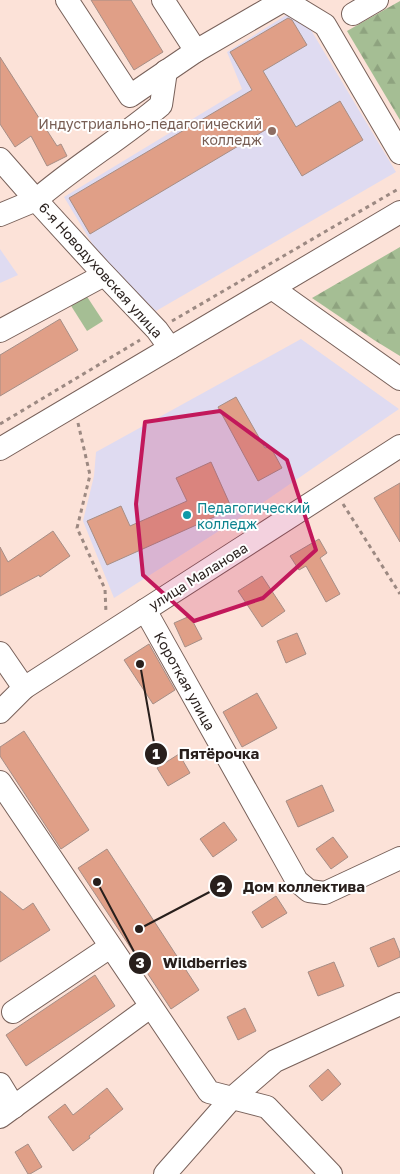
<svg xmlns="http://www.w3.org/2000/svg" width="400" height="1174" viewBox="0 0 400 1174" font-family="'Golos Text',sans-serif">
<defs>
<pattern id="forest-firs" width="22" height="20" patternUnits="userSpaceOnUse" patternTransform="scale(1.25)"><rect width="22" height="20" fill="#a5be94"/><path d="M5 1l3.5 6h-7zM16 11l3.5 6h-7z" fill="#8ea37f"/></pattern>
</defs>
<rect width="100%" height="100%" fill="#fce2d8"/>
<g fill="#dfdbf1">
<path d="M288 14 311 30 396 172 156 311 102 260 64 197 242 89 227 52Z"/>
<path d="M0 249 18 275 0 283Z"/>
<path d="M301 339 399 409 258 506 114 598 83 521 94 476 96 452Z"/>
</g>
<g fill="url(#forest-firs)">
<path d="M400 1V120L347 31Z"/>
<path d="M400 247V356L374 340 312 298Z"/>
</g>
<path fill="#a5be94" d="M84 292 103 321 87 331 68 301Z"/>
<g fill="#e09f87" stroke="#a68e86">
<path d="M91 0H131L163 52 134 70Z"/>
<path d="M288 18 292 20 307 45 263 71 296 127 340 101 363 140 302 176 272 126 90 234 69 198 252 90 230 52Z"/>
<path d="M0 57 57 146 61 144 67 156 47 166 31 136 15 147 0 124Z"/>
<path d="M60 319 78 350 0 396V355Z"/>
<path d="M236 397 265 448 270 446 282 468 258 481 218 407Z"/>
<path d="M211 462 232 509 107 565 87 521 121 506 130 526 187 501 176 478Z"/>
<path d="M400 483V542L374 498Z"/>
<path d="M53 531 70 556 40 577 39 575 0 596V547L8 562Z"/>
<path d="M319 539 327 553 320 558 340 594 326 602 306 566 299 570 290 556Z"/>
<path d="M262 576 285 611 262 627 238 591Z"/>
<path d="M190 616 202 639 185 647 174 623Z"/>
<path d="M297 633 306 654 286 663 277 641Z"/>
<path d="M149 644 175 690 153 704 124 660Z"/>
<path d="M257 693 277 728 242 747 223 712Z"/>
<path d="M24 731 89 830 61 849 0 756V747Z"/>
<path d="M179 754 190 773 168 786 157 768Z"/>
<path d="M322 785 334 811 298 827 286 801Z"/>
<path d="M224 822 237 840 213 857 200 839Z"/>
<path d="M333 837 348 857 331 869 316 849Z"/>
<path d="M107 849 199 990 171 1009 78 868Z"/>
<path d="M0 891 23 910 33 903 50 930 0 962Z"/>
<path d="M276 896 287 913 262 928 252 912Z"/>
<path d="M394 938 400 953V957L378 967 370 948Z"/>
<path d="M334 962 344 986 318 996 308 972Z"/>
<path d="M95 975 115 1006 26 1066 6 1035Z"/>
<path d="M245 1008 256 1031 238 1040 227 1017Z"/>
<path d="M328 1069 341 1084 322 1101 309 1086Z"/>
<path d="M107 1088 123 1109 89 1136 90 1138 73 1151 48 1117 65 1104 73 1115Z"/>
<path d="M28 1144 42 1167 30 1174H28L15 1152Z"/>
</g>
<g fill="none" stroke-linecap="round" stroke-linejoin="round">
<g stroke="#78615a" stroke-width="24">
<g id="minor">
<path d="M67 0 130 96 196 51"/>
<path d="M163 0 196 51 284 0"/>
<path d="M284 0 325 25 400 153"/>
<path d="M353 14 377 0"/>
<path d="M166 71 161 105C121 139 75 166 36 200L100 270 157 330 170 348"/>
<path d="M0 159 36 200 0 215"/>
<path d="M272 288 400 379"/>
<path d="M0 331 104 275"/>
<path d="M0 449 400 212"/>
<path d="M145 610 297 881 309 891 325 893 400 858"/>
<path d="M0 653 24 688"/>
<path d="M0 712 24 688 400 446"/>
<path d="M0 782 209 1092 267 1107 331 1174"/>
<path d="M13 1012 110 947"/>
<path d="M0 1084 14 1107"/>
<path d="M0 1117 150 1007"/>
<path d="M165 1174 231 1099 275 1061 400 1004"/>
</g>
</g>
<g stroke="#9c8982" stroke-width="3" stroke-dasharray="4 4" stroke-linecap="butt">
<path d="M172 321 400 188"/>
<path d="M78 423 90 475 77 528 105 589 106 613"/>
<path d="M0 424 140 340"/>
<path d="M343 504 400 594"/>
</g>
<use href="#minor" stroke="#fff" stroke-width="22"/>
</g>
<path fill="#c2185b" fill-opacity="0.2" stroke="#c2185b" stroke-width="4" stroke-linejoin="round" d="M220 411 287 460 316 550 263 598 194 621 143 575 136 504 145 422Z"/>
<circle fill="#8d6e63" stroke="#fff" stroke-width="2" cx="272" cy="131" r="5"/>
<circle fill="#0f9aa8" stroke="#fff" stroke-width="2" cx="187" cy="515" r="5"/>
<g text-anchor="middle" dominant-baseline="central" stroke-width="4" stroke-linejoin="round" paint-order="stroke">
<g font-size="14" fill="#785e54" stroke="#fff" text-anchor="end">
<text x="262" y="123">Индустриально-педагогический<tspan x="262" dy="16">колледж</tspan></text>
</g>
<g font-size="14" fill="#281f1c" stroke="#fff">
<text transform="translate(101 270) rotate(48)">6-я Новодуховская улица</text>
<text transform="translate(198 576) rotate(-32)">улица Маланова</text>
<text transform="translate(185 681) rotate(61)">Короткая улица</text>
</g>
<g font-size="14" fill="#0d838f" stroke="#fff" text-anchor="start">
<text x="197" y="507">Педагогический<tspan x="197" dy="16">колледж</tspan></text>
</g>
</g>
<path fill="none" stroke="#281f1c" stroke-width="2" d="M140 664L156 754M139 929L221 886M97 882L140 963"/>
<g fill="#281f1c" stroke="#fff" stroke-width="2">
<circle cx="140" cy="664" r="5"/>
<circle cx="139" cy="929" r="5"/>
<circle cx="97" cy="882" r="5"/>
<circle cx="156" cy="754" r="12"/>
<circle cx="221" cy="886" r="12"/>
<circle cx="140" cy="963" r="12"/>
</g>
<g font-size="15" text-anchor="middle" font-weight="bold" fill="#fff">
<text x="156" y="759">1</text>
<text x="221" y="892">2</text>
<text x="140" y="968">3</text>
</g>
<g font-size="15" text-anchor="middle" font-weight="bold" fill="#281f1c" stroke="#fff" stroke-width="4" stroke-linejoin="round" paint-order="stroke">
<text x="219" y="759">Пятёрочка</text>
<text x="304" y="892">Дом коллектива</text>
<text x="205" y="968">Wildberries</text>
</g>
</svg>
